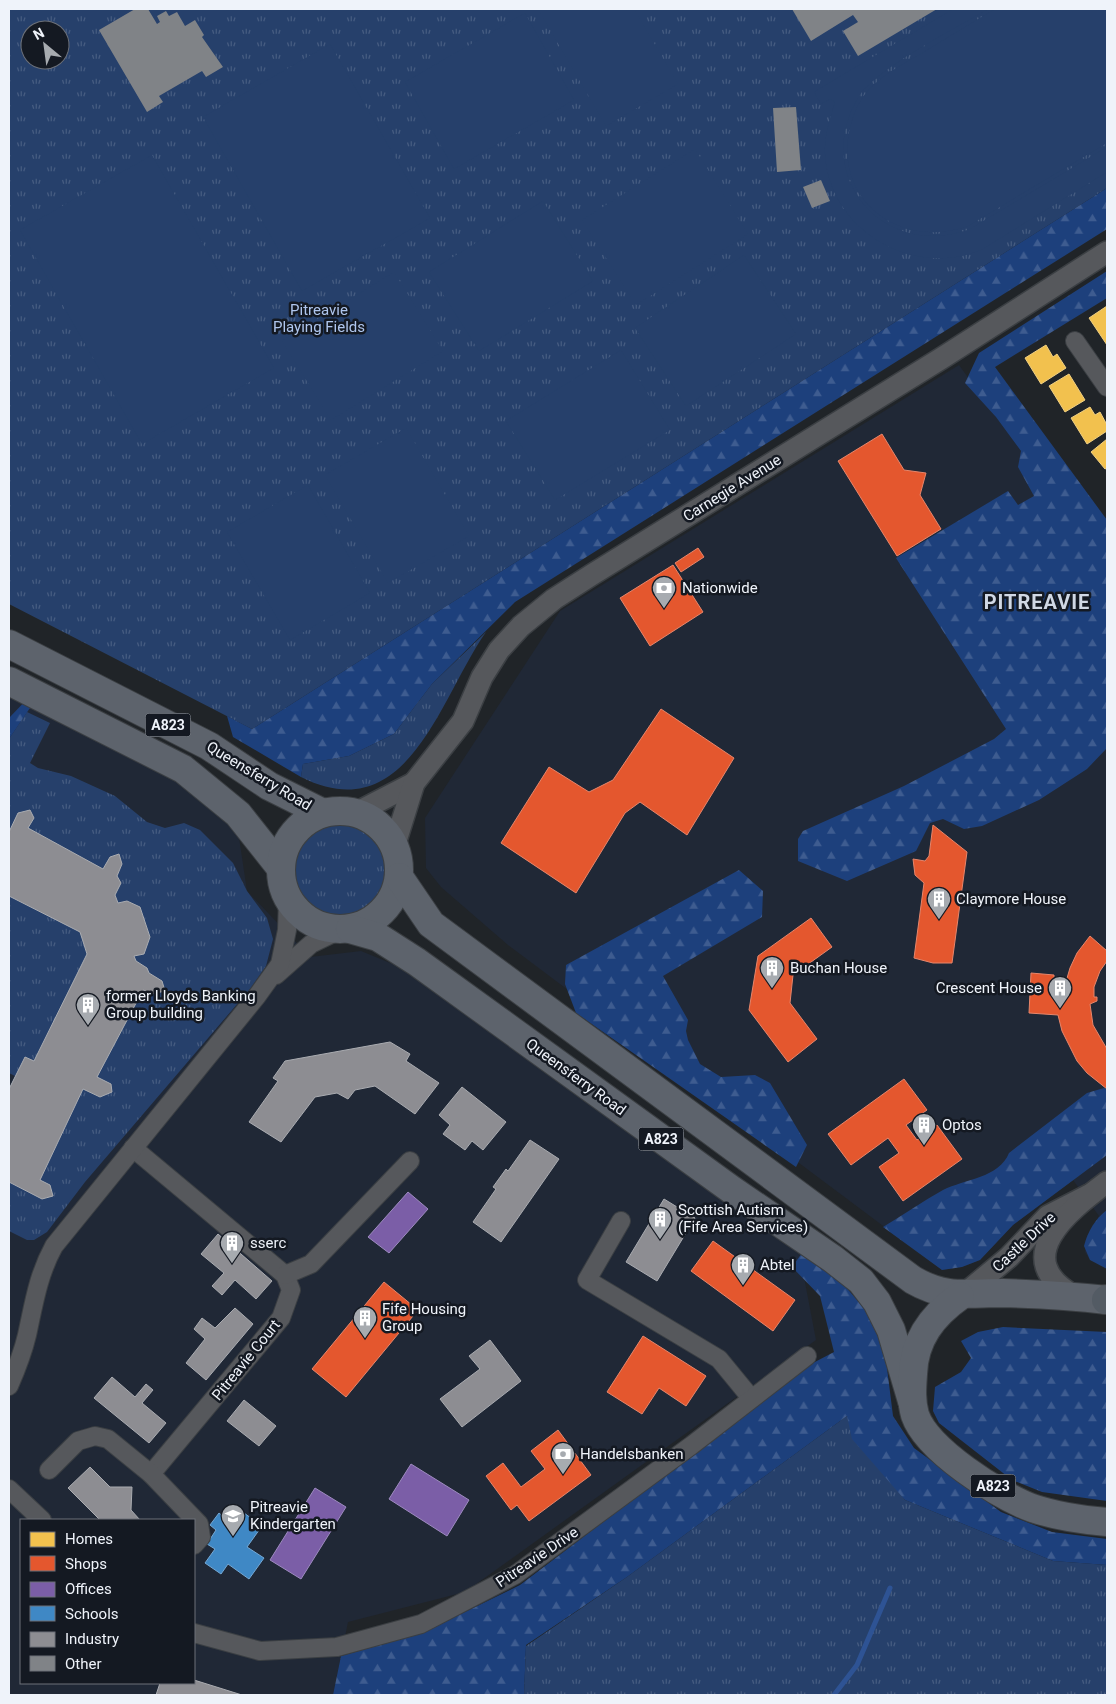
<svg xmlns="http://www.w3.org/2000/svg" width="1116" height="1704" viewBox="0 0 1116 1704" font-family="Roboto,sans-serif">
<defs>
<pattern id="grass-tufts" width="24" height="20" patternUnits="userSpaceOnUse" patternTransform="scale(1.25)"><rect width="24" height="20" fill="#26406b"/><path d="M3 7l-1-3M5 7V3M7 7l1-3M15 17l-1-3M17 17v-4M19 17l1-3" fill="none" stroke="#465c81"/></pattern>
<pattern id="forest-firs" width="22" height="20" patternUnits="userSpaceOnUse" patternTransform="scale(1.25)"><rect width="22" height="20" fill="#1d407c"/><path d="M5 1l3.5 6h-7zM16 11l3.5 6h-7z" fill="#3e5c90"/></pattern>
</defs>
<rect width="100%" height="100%" fill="#202428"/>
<g fill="#202836" fill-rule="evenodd">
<path d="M959 365 1107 571V1266L1090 1260 1085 1252 1086 1238 1099 1216 1073 1180 1013 1225 980 1260 962 1267 942 1270 508 945 441 887 426 868 425 818 560 611Z"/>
<path d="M9 681 183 769 237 824 247 891 310 957 361 951 456 990 796 1235 816 1340 465 1592 348 1622 333 1695H9ZM21 1520H194V1683H21Z"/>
</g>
<g fill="url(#grass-tufts)" fill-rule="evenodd">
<path d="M9 9H1107V188L252 729 9 604ZM30 30H60V60H30Z"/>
<path d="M486 632C440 697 408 831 301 777L303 764 349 756 394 734 432 684Z"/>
<path d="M27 712 50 723 30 763 38 768 71 776 115 796 147 822 165 828 184 823 200 830 233 863 247 891 267 918 273 939 266 966 250 989 85 1182 47 1232 34 1240H27L9 1231V1089L15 1076 9 1073V739Z"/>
<circle cx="340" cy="870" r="47"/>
<path d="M847 1416 905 1500 1053 1561 1107 1565V1695H524L526 1646 627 1577Z"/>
</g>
<g fill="url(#forest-firs)">
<path d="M1107 188V229L515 602 432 684 394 734 349 756 303 764 301 777 233 737 227 716 252 729Z"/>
<path d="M1107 271V298L995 367 1107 520V748L1087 769 1039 800 982 826 964 829 943 819 930 823 916 851 847 881 798 861V839L803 831 904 786 994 739 1006 729 896 558 1008 491 1018 505 1034 496 1018 467 1021 451 996 417 965 383 979 353Z"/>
<path d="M33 693 38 696 9 739V718Z"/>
<path d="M739 870 763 891 762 917 663 976 688 1020 686 1031 688 1040 700 1064 721 1077 755 1075 770 1083 807 1145 796 1167 576 1013 565 984 566 965Z"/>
<path d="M1104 1088 1107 1089V1155L1013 1225 980 1260 962 1267 942 1270 883 1227C903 1215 923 1201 943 1190 965 1179 999 1178 1009 1153L1087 1093Z"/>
<path d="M1107 1210V1269L1090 1260 1084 1246C1088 1231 1095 1219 1107 1210Z"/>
<path d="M802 1253 845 1286 875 1321 885 1352 893 1416 914 1448 1001 1512 1052 1532 1107 1539V1565L1053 1561 905 1500 852 1439 847 1416 627 1577 526 1645 524 1695H333L341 1656 422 1633 520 1585 813 1363 834 1352 820 1296 792 1267Z"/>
<path d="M1003 1327 1107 1332V1501L1042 1492 1012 1480 939 1423 933 1411 935 1387 961 1372 971 1358 961 1341 978 1332Z"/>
</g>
<g fill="#26406b">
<path d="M538 9H634L678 84 606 126Z"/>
<path d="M953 9H988C955 29 876 68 858 98 811 177 885 261 970 229L1107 147V172L983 249C914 280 829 230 825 154 824 136 830 119 835 102L830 99 821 104 814 92Z"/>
<path d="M995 9H1107V143L968 226C904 249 836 205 849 132 852 120 855 108 863 97 878 76 902 65 924 52 947 38 971 23 995 9Z"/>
<path d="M525 13 574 100 454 169 405 82Z"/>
<path d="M330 44 430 218 302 291 203 117Z"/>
<path d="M695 149 748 234 636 305 582 220Z"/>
<path d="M152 155 274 368 142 444 20 230Z"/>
<path d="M543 201 593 281 479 351 429 272Z"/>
<path d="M744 255 796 334 686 406 635 328Z"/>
<path d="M394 272 443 351 331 420 282 341Z"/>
<path d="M621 350 670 430 555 500 506 421Z"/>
<path d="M406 428 469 536 388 583 325 475Z"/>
<path d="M308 485 370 593 290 640 227 532Z"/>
</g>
<g fill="#f2c14e" stroke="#f1d082">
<path d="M1107 306V345L1089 318Z"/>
<path d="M1046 345 1053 357 1057 354 1066 368 1041 384 1025 358Z"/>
<path d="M1069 374 1085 400 1065 412 1049 386Z"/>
<path d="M1090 407 1095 415 1100 412 1107 425V431L1087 444 1071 418Z"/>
<path d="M1107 439V468L1105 469 1091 452Z"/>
</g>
<g fill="#e4572e" stroke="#e7866b">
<path d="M882 434 904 470 926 473 920 495 941 529 897 556 838 461Z"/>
<path d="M698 548 704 557 681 572 675 563Z"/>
<path d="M673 565 703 612 650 646 620 598Z"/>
<path d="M661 709 734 758 687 835 640 802 625 813 576 893 501 843 549 767 589 792 613 780Z"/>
<path d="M933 825 967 852 952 963H933L914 958 924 883 915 875 913 859 925 861 929 856Z"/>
<path d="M811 918 832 947 793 975 790 1003 817 1039 788 1062 749 1010 758 956Z"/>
<path d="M1090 936 1107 951V961L1100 971 1094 987V997H1097V1001L1090 1004 1093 1025 1107 1049V1089L1087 1073 1077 1061 1062 1031 1058 1015 1029 1013 1031 973 1054 975V1000H1065V985L1070 968 1077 953Z"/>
<path d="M904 1079 927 1110 906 1125 917 1140 937 1125 962 1159 903 1201 879 1167 899 1153 888 1138 851 1165 828 1134Z"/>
<path d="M713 1241 795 1300 773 1331 691 1271Z"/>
<path d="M384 1282 418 1310 346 1397 312 1369Z"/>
<path d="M643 1336 706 1376 686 1406 659 1388 642 1414 607 1392Z"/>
<path d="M558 1430 591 1475 529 1521 517 1505 511 1510 486 1476 503 1463 521 1487 545 1469 531 1451Z"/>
</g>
<g fill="#7b5ea7" stroke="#9e8bc0">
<path d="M408 1192 428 1209 389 1253 368 1237Z"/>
<path d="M411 1464 469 1500 447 1536 389 1499Z"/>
<path d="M315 1488 346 1507 301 1579 270 1560Z"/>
</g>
<path fill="#3f88c5" stroke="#74a8d5" d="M233 1505 262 1526 247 1547 264 1558 249 1579 228 1564 221 1574 205 1563 215 1549 207 1544 216 1530 210 1525 219 1513 225 1518Z"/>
<g fill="#8d8d92" stroke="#aaacb1">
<path d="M30 810 34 818 28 828 103 869 110 857 119 854 122 864 117 876 121 883 115 895 118 903 127 901 140 907 150 937 144 954 134 956 136 961 147 968 149 973 162 981 165 991 152 994 143 990 97 1077 111 1084 112 1092 100 1097 83 1089 40 1180 50 1185 53 1196 42 1199 9 1182V1089L25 1057 34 1061 87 954 80 932 9 896V832L18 813Z"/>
<path d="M390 1042 410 1054 406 1061 439 1083 415 1114 375 1086 355 1090 348 1099 337 1093 315 1097 281 1142 249 1122 278 1081 273 1078 285 1061Z"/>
<path d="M462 1087 506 1122 483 1150 472 1141 465 1150 443 1134 450 1125 439 1115Z"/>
<path d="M530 1140 559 1159 501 1242 473 1222 496 1189 493 1187 506 1169 508 1171Z"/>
<path d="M664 1199 695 1218 657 1281 626 1262Z"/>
<path d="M218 1234 272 1281 256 1299 235 1280 222 1295 212 1286 224 1273 201 1254Z"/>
<path d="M235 1308 253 1324 206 1380 186 1363 205 1339 194 1329 202 1318 215 1328Z"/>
<path d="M490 1340 521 1381 462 1427 440 1399 480 1369 469 1356Z"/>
<path d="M112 1377 135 1397 146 1384 153 1390 142 1403 166 1423 149 1443 94 1398Z"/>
<path d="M244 1400 276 1426 259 1446 227 1421Z"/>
<path d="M90 1467 110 1487H132L131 1510 140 1520H100L68 1488Z"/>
<path d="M194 1680 242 1695H156L160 1683H194Z"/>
</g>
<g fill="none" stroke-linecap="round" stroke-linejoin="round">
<path stroke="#2e5394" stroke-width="5" d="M834 1695 857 1665 890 1588"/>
</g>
<g fill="#808387">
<path d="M135 9H148L157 24 160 22 157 16 166 11 169 16 177 12 185 26 195 20 204 35 202 37 223 67 206 77 202 71 159 96 163 102 147 112 99 30Z"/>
<path d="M792 9H937L858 56 843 31 858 22 853 15 811 41Z"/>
<path d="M796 107 801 170 777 172 773 108Z"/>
<path d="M821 180 830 201 812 208 803 187Z"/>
</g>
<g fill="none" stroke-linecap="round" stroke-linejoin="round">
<g stroke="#3b3f43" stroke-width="20">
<g id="minor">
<path d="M1075 341 1107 387"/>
<path d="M276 975 311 944 342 929"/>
<path d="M133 1148 285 1275 291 1290 281 1318 151 1474"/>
<path d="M621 1221 587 1280 719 1359 751 1398"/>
<path d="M285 1275 311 1264 410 1161"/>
<path d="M9 1386C16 1370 23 1352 27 1335 34 1303 38 1275 54 1246L257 996 280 964 287 930 288 900"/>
<path d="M49 1470 78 1441 95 1436 108 1439 151 1474 199 1524 201 1537 194 1545"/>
<path d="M9 1489 42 1520"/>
<path d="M194 1633 260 1651 337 1647 421 1624 515 1575 692 1445 807 1356"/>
</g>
</g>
<g stroke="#3b3f43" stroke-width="24">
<g id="tertiary">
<path d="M356 813 414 783"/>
<path d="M394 847 414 783 463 721 482 677 499 650 521 626 554 599 593 574 942 358 1107 252"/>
<path d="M962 1296 1009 1257 1048 1216 1089 1195"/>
<path d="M1076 1297C1007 1259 1068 1211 1107 1182"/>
</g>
</g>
<g stroke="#3b3f43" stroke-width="30">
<g id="primary">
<path d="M9 644 209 746 269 786 323 813"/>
<path d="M9 681 183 769 238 814 280 867"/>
<circle cx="340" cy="870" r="59"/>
<path d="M399 877 431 924 913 1280C946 1299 967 1293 1003 1293 1037 1294 1073 1296 1107 1300"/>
<path d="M350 929 378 937 417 962 732 1190 833 1259 861 1281 877 1302 891 1330 912 1401"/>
<path d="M960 1296C933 1315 914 1339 913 1374 912 1388 911 1401 915 1415 927 1450 998 1495 1032 1508 1056 1516 1083 1520 1107 1522"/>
</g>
</g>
<g stroke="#3b3f43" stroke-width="30">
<path id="motorway" d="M1106 1300 1107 1299"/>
</g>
<use href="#minor" stroke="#56585c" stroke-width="18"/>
<use href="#tertiary" stroke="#56585c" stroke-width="21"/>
<use href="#primary" stroke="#5d636c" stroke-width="28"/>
<use href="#motorway" stroke="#535b64" stroke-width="28"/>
</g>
<defs>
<g id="bank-pin" transform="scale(1.25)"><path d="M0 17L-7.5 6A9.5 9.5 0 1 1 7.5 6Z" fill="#a7abb0" stroke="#141922"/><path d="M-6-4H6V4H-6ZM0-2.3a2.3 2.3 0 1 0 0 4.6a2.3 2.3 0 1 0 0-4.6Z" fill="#fff"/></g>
<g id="building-pin" transform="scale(1.25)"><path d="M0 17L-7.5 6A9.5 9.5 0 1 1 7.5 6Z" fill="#a7abb0" stroke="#141922"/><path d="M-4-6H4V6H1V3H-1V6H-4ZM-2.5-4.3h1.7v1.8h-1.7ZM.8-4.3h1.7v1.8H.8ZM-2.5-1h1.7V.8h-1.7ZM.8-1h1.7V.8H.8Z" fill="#fff"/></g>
<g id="school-pin" transform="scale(1.25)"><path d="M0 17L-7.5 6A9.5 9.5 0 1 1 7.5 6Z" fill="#a7abb0" stroke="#141922"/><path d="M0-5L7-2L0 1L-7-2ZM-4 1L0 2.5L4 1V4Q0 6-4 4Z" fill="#fff"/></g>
</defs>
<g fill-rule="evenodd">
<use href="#bank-pin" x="664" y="588"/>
<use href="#building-pin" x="939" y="899"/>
<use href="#building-pin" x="772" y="968"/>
<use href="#building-pin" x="1060" y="988"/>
<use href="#building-pin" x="88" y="1005"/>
<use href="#building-pin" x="924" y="1125"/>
<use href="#building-pin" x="660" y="1219"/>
<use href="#building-pin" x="232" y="1243"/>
<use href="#building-pin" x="743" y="1265"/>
<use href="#building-pin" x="365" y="1318"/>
<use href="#bank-pin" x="563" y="1454"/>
<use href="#school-pin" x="233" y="1516"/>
</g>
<g text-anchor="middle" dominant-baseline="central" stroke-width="5" stroke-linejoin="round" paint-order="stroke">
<g fill="#141922" stroke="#adb2b9" stroke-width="1">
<rect x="145.5" y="713.5" width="45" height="23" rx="4"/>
<rect x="638.5" y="1127.5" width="45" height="23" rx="4"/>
<rect x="970.5" y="1474.5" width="45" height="23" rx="4"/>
</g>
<g font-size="14" font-weight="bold" fill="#eff3fa">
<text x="168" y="725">A823</text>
<text x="661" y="1139">A823</text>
<text x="993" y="1486">A823</text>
</g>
<g font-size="15" fill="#afc6ee" stroke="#141922">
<text x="319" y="310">Pitreavie<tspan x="319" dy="17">Playing Fields</tspan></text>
</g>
<g font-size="15" fill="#eff3fa" stroke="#141922">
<text transform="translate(732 488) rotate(-32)">Carnegie Avenue</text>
<text transform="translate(259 776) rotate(31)">Queensferry Road</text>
<text transform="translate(576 1077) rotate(36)">Queensferry Road</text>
<text transform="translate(1024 1242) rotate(-43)">Castle Drive</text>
<text transform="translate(246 1360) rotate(-51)">Pitreavie Court</text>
<text transform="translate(537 1557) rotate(-34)">Pitreavie Drive</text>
</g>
<g font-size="15" fill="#eff3fa" stroke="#141922" text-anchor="start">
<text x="682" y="588">Nationwide</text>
<text x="956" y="899">Claymore House</text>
<text x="790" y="968">Buchan House</text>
<text x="1042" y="988" text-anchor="end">Crescent House</text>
<text x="106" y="996">former Lloyds Banking<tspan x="106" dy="17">Group building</tspan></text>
<text x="942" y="1125">Optos</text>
<text x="678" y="1210">Scottish Autism<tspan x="678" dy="17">(Fife Area Services)</tspan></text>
<text x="250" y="1243">sserc</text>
<text x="760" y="1265">Abtel</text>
<text x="382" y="1309">Fife Housing<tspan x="382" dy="17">Group</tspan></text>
<text x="580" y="1454">Handelsbanken</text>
<text x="250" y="1507">Pitreavie<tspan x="250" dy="17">Kindergarten</tspan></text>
</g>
<g font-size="20" font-weight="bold" letter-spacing="1" fill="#d0d8e5" stroke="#141922">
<text x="1037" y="602">PITREAVIE</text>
</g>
</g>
<rect width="1116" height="1704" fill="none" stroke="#eff3fa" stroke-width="20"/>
<rect x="20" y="1519" width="175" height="165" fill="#141922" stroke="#6c7078"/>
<rect x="30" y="1532" width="25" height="15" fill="#f2c14e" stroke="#6c7078"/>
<text x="65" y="1544" font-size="15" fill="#eff3fa">Homes</text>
<rect x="30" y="1556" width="25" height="15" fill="#e4572e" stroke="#6c7078"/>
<text x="65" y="1569" font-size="15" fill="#eff3fa">Shops</text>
<rect x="30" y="1582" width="25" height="15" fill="#7b5ea7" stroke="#6c7078"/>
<text x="65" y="1594" font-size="15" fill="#eff3fa">Offices</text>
<rect x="30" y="1606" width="25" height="15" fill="#3f88c5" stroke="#6c7078"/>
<text x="65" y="1619" font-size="15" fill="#eff3fa">Schools</text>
<rect x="30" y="1632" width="25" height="15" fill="#8d8d92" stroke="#6c7078"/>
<text x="65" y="1644" font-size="15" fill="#eff3fa">Industry</text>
<rect x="30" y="1656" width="25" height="15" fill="#808387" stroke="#6c7078"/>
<text x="65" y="1669" font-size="15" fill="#eff3fa">Other</text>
<g transform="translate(45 45) rotate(331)"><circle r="24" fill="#141922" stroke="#6c7078"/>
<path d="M0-4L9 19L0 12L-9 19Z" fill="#a7abb0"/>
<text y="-8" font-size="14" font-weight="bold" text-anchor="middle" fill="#eff3fa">N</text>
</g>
</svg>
